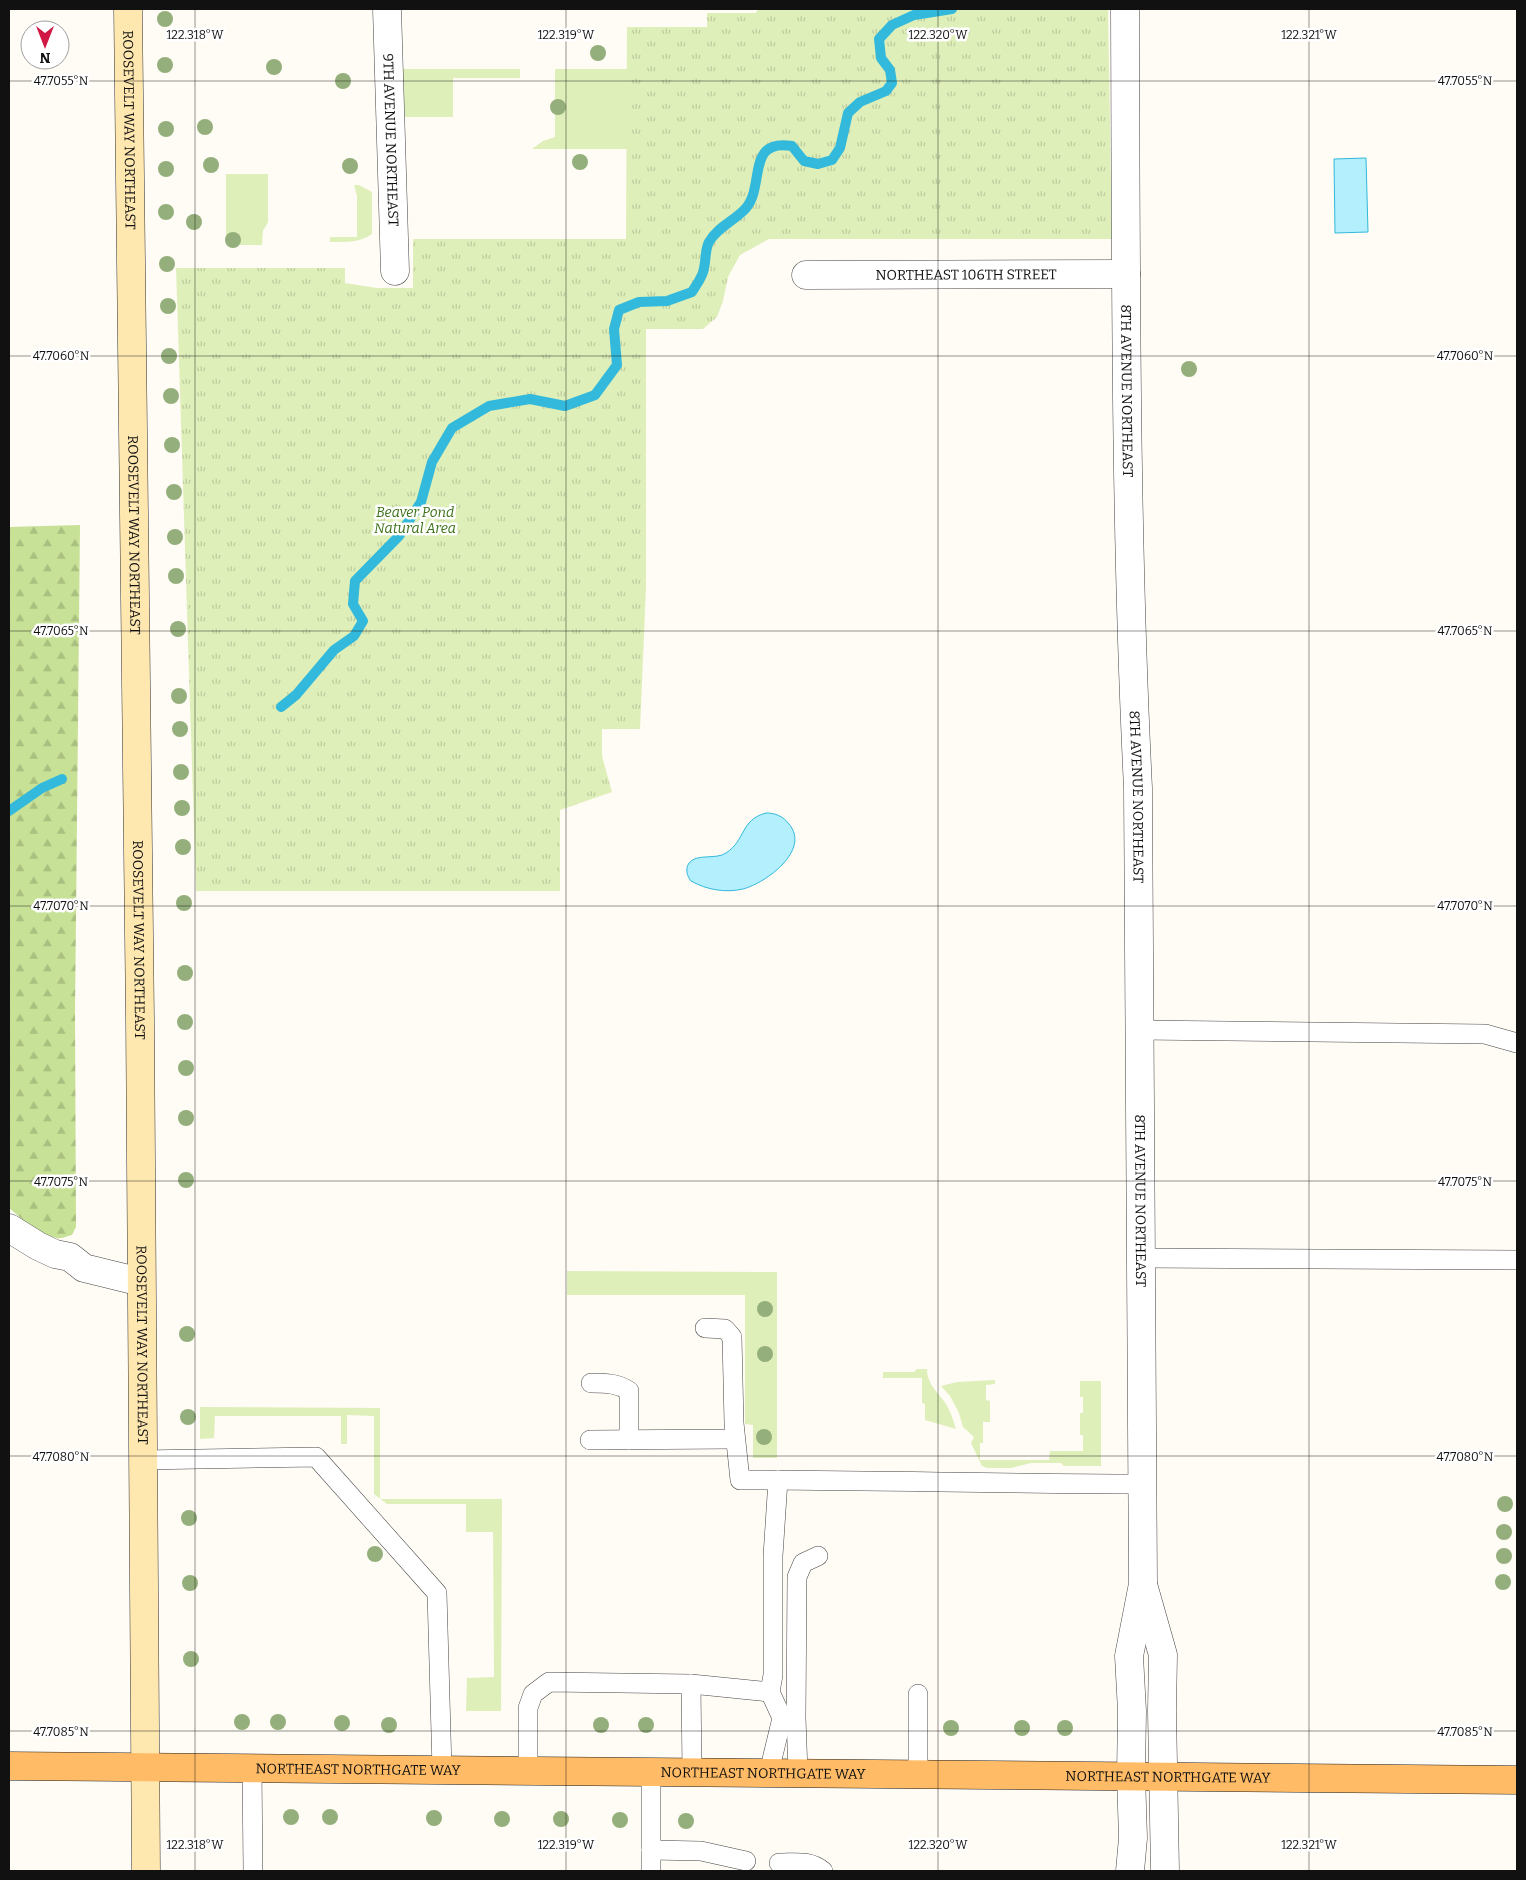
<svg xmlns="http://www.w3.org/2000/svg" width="1526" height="1880" viewBox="0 0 1526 1880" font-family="Bitter,serif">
<defs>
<pattern id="forest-firs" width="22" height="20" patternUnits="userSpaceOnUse" patternTransform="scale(1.25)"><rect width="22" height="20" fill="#c7e196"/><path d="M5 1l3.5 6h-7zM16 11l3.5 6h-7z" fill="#aac080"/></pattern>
<pattern id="park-tufts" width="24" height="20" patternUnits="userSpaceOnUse" patternTransform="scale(1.25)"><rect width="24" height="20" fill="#dfefb9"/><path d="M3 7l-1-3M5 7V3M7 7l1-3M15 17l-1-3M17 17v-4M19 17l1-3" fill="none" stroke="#becc9e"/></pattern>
</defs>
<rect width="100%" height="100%" fill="#fffbf5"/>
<g fill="#dfefb9">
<path d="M402 69H520V78H453V117H405Z"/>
<path d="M555 69H627V149H532L543 141 555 137Z"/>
<path d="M226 174H268V222L263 231 262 245H226Z"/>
<path d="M354 185H359L372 192V234C359 243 346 242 330 242V237H357V196Z"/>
<path d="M567 1271 777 1272V1458H753V1425L745 1424V1295H567Z"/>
<path d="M917 1369H927C927 1382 935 1390 943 1400 949 1407 953 1419 956 1429L925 1420V1404L922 1403V1378H883V1372H914Z"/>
<path d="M995 1380V1384L986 1385V1400L990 1401V1422H983V1443H980V1460H1049L1050 1451H1083V1435H1080V1413H1083V1397H1080V1381H1101V1466H1064L1061 1463H1031L1011 1468H987L982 1466 971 1443 974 1437 963 1427 959 1413 950 1396 941 1386 957 1382Z"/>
<path d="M200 1407 380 1408V1499H502L501 1711H466L467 1678 494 1677 493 1532H466V1504H387L374 1494V1416L347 1415V1444H341V1416H215L214 1438 200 1439Z"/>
</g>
<path fill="url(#forest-firs)" d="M80 525 75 1013 76 1227 72 1235C67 1236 62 1239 57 1238 39 1235 22 1219 9 1208V527Z"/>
<path fill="url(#park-tufts)" d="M758 9H1108L1112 239H769L740 255 728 277 723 301 717 317 703 329H646V588L640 729H602V756L612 792 560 810V891H196L176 268H345V283L377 288H413V239H626L627 27H707V13H756Z"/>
<g fill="#b3effc" stroke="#32b9db">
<path d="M1366 158 1368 232 1335 233 1334 159Z"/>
<path d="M766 813C775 813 783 816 789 824 811 850 766 883 743 889 726 893 707 890 691 881 687 876 685 869 689 863 697 853 716 860 726 853 746 840 740 820 766 813Z"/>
</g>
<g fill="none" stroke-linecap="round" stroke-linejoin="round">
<g stroke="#32b9db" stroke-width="10">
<path d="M281 707 296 695 334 650 354 636 363 621 353 604 355 581 399 536 421 502 432 462 452 428 489 406 530 399 565 406 595 395 617 365 614 329 619 310 639 302 667 301 692 292C696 285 703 277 704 268 706 260 705 249 709 242 717 227 736 220 746 208 765 186 746 138 792 146L804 161 818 164 832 160 840 148 848 113 860 102 886 91 892 83 890 70 881 58 879 39 892 25 914 15 952 9"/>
<path d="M9 811 42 788 62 779"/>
</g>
<g stroke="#444" stroke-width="20">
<g id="service">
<path d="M1140 1030 1485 1034 1517 1043"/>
<path d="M1141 1258 1517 1260"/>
<path d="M705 1328 725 1329 732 1337 734 1423 740 1480C874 1480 1008 1484 1142 1484"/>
<path d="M591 1383C606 1383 617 1383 629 1391V1440"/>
<path d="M590 1440 735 1439"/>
<path d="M143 1460 316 1457 437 1593 442 1769"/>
<path d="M691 1684 692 1772"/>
<path d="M252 1768 253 1871"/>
<path d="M528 1770V1708L533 1694 549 1682 691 1684 770 1692"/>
<path d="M769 1772 782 1718 770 1692 773 1675V1556L778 1480"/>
<path d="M798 1772 796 1718 797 1577 803 1563 818 1556"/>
<path d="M918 1773V1694"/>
<path d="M651 1850 701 1851 746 1861"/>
<path d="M779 1863C796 1863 810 1860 823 1871"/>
<path d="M651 1871V1771"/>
</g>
</g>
<g stroke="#444" stroke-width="29">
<g id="minor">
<path id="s1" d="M387 9 395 271"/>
<path id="s2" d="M1125 9C1126 268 1125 529 1138 788L1143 1584 1129 1656 1132 1711 1131 1775 1133 1838 1130 1871"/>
<path id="s3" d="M806 275 1126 274"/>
<path d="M9 1228 38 1246 55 1254 70 1257 84 1268 141 1282"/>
<path d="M1144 1588 1163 1655 1162 1711 1165 1871"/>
</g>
</g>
<g stroke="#333" stroke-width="29">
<g id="secondary">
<path id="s4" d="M128 9 140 1018 146 1871"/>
</g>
</g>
<g stroke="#222" stroke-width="29">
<g id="primary">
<path id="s5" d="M9 1766 1517 1780"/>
</g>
</g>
<use href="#service" stroke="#fff" stroke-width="19"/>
<use href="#minor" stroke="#fff" stroke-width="28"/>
<use href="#secondary" stroke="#ffe7b0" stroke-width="28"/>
<use href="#primary" stroke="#ffbb65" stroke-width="28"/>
</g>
<g fill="#94af7b">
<circle cx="165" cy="19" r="8"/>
<circle cx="598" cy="53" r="8"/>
<circle cx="165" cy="65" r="8"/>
<circle cx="274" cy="67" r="8"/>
<circle cx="343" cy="81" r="8"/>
<circle cx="558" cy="107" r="8"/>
<circle cx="205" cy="127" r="8"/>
<circle cx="166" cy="129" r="8"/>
<circle cx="580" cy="162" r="8"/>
<circle cx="211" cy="165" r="8"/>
<circle cx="350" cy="166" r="8"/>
<circle cx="166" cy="169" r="8"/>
<circle cx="166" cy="212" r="8"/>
<circle cx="194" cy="222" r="8"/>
<circle cx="233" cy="240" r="8"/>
<circle cx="167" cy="264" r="8"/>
<circle cx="168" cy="306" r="8"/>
<circle cx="169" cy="356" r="8"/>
<circle cx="1189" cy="369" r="8"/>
<circle cx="171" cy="396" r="8"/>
<circle cx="172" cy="445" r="8"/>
<circle cx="174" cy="492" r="8"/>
<circle cx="175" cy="537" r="8"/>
<circle cx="176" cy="576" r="8"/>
<circle cx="178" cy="629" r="8"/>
<circle cx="179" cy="696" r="8"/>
<circle cx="180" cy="729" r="8"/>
<circle cx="181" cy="772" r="8"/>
<circle cx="182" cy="808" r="8"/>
<circle cx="183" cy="847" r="8"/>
<circle cx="184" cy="903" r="8"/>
<circle cx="185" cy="973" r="8"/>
<circle cx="185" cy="1022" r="8"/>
<circle cx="186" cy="1068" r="8"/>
<circle cx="186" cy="1118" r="8"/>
<circle cx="186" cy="1180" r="8"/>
<circle cx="765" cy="1309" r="8"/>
<circle cx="187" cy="1334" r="8"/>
<circle cx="765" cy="1354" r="8"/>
<circle cx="188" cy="1417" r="8"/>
<circle cx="764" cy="1437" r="8"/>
<circle cx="1505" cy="1504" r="8"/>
<circle cx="189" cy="1518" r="8"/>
<circle cx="1504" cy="1532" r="8"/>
<circle cx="375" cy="1554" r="8"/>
<circle cx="1504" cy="1556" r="8"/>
<circle cx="1503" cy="1582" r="8"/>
<circle cx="190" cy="1583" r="8"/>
<circle cx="191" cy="1659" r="8"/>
<circle cx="242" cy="1722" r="8"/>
<circle cx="278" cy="1722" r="8"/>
<circle cx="342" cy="1723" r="8"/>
<circle cx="389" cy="1725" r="8"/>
<circle cx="601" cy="1725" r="8"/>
<circle cx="646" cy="1725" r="8"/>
<circle cx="951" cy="1728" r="8"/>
<circle cx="1022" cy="1728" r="8"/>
<circle cx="1065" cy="1728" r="8"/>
<circle cx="291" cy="1817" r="8"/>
<circle cx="330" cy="1817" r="8"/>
<circle cx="434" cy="1818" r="8"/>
<circle cx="502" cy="1819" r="8"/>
<circle cx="561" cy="1819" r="8"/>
<circle cx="620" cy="1820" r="8"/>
<circle cx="686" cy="1821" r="8"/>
</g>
<path fill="none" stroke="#111" stroke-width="1" stroke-opacity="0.45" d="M195 9V1871M566 9V1871M938 9V1871M1309 9V1871M9 81H1517M9 356H1517M9 631H1517M9 906H1517M9 1181H1517M9 1456H1517M9 1731H1517"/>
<g text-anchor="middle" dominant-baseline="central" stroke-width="5" stroke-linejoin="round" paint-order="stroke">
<g font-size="14" fill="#111" stroke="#fff">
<text stroke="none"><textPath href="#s4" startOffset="121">ROOSEVELT WAY NORTHEAST</textPath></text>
<text stroke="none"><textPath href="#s1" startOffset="131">9TH AVENUE NORTHEAST</textPath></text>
<text stroke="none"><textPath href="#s3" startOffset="160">NORTHEAST 106TH STREET</textPath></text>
<text stroke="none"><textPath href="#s2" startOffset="382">8TH AVENUE NORTHEAST</textPath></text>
<text stroke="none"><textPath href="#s4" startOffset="526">ROOSEVELT WAY NORTHEAST</textPath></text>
<text stroke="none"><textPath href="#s2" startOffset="788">8TH AVENUE NORTHEAST</textPath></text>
<text stroke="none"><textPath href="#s4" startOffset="931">ROOSEVELT WAY NORTHEAST</textPath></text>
<text stroke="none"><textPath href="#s2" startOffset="1192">8TH AVENUE NORTHEAST</textPath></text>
<text stroke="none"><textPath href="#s4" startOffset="1336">ROOSEVELT WAY NORTHEAST</textPath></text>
<text stroke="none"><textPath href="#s5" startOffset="349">NORTHEAST NORTHGATE WAY</textPath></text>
<text stroke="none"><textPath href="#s5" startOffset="754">NORTHEAST NORTHGATE WAY</textPath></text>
<text stroke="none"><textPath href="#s5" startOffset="1159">NORTHEAST NORTHGATE WAY</textPath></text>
</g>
<g font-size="14" font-style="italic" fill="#3c7118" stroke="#fff">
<text x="415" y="512">Beaver Pond<tspan x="415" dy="16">Natural Area</tspan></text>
</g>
</g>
<g font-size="12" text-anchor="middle" fill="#111" stroke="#fff" stroke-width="5" stroke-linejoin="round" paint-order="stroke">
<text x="195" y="39">122.318°W</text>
<text x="566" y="39">122.319°W</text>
<text x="938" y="39">122.320°W</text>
<text x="1309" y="39">122.321°W</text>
<text x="1465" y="85">47.7055°N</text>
<text x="61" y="85">47.7055°N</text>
<text x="1465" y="360">47.7060°N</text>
<text x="61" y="360">47.7060°N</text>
<text x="1465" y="635">47.7065°N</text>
<text x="61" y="635">47.7065°N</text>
<text x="1465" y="910">47.7070°N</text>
<text x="61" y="910">47.7070°N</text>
<text x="1465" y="1186">47.7075°N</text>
<text x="61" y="1186">47.7075°N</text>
<text x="1465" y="1461">47.7080°N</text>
<text x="61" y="1461">47.7080°N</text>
<text x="1465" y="1736">47.7085°N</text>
<text x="61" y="1736">47.7085°N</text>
<text x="195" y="1849">122.318°W</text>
<text x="566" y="1849">122.319°W</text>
<text x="938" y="1849">122.320°W</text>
<text x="1309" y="1849">122.321°W</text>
</g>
<rect width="1526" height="1880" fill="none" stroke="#111111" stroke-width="20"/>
<g transform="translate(45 45) rotate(180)"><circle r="24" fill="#ffffff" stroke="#a0a0a0"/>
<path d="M0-4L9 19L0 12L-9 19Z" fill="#d11845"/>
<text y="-8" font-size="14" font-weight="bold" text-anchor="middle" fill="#111111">N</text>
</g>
</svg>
